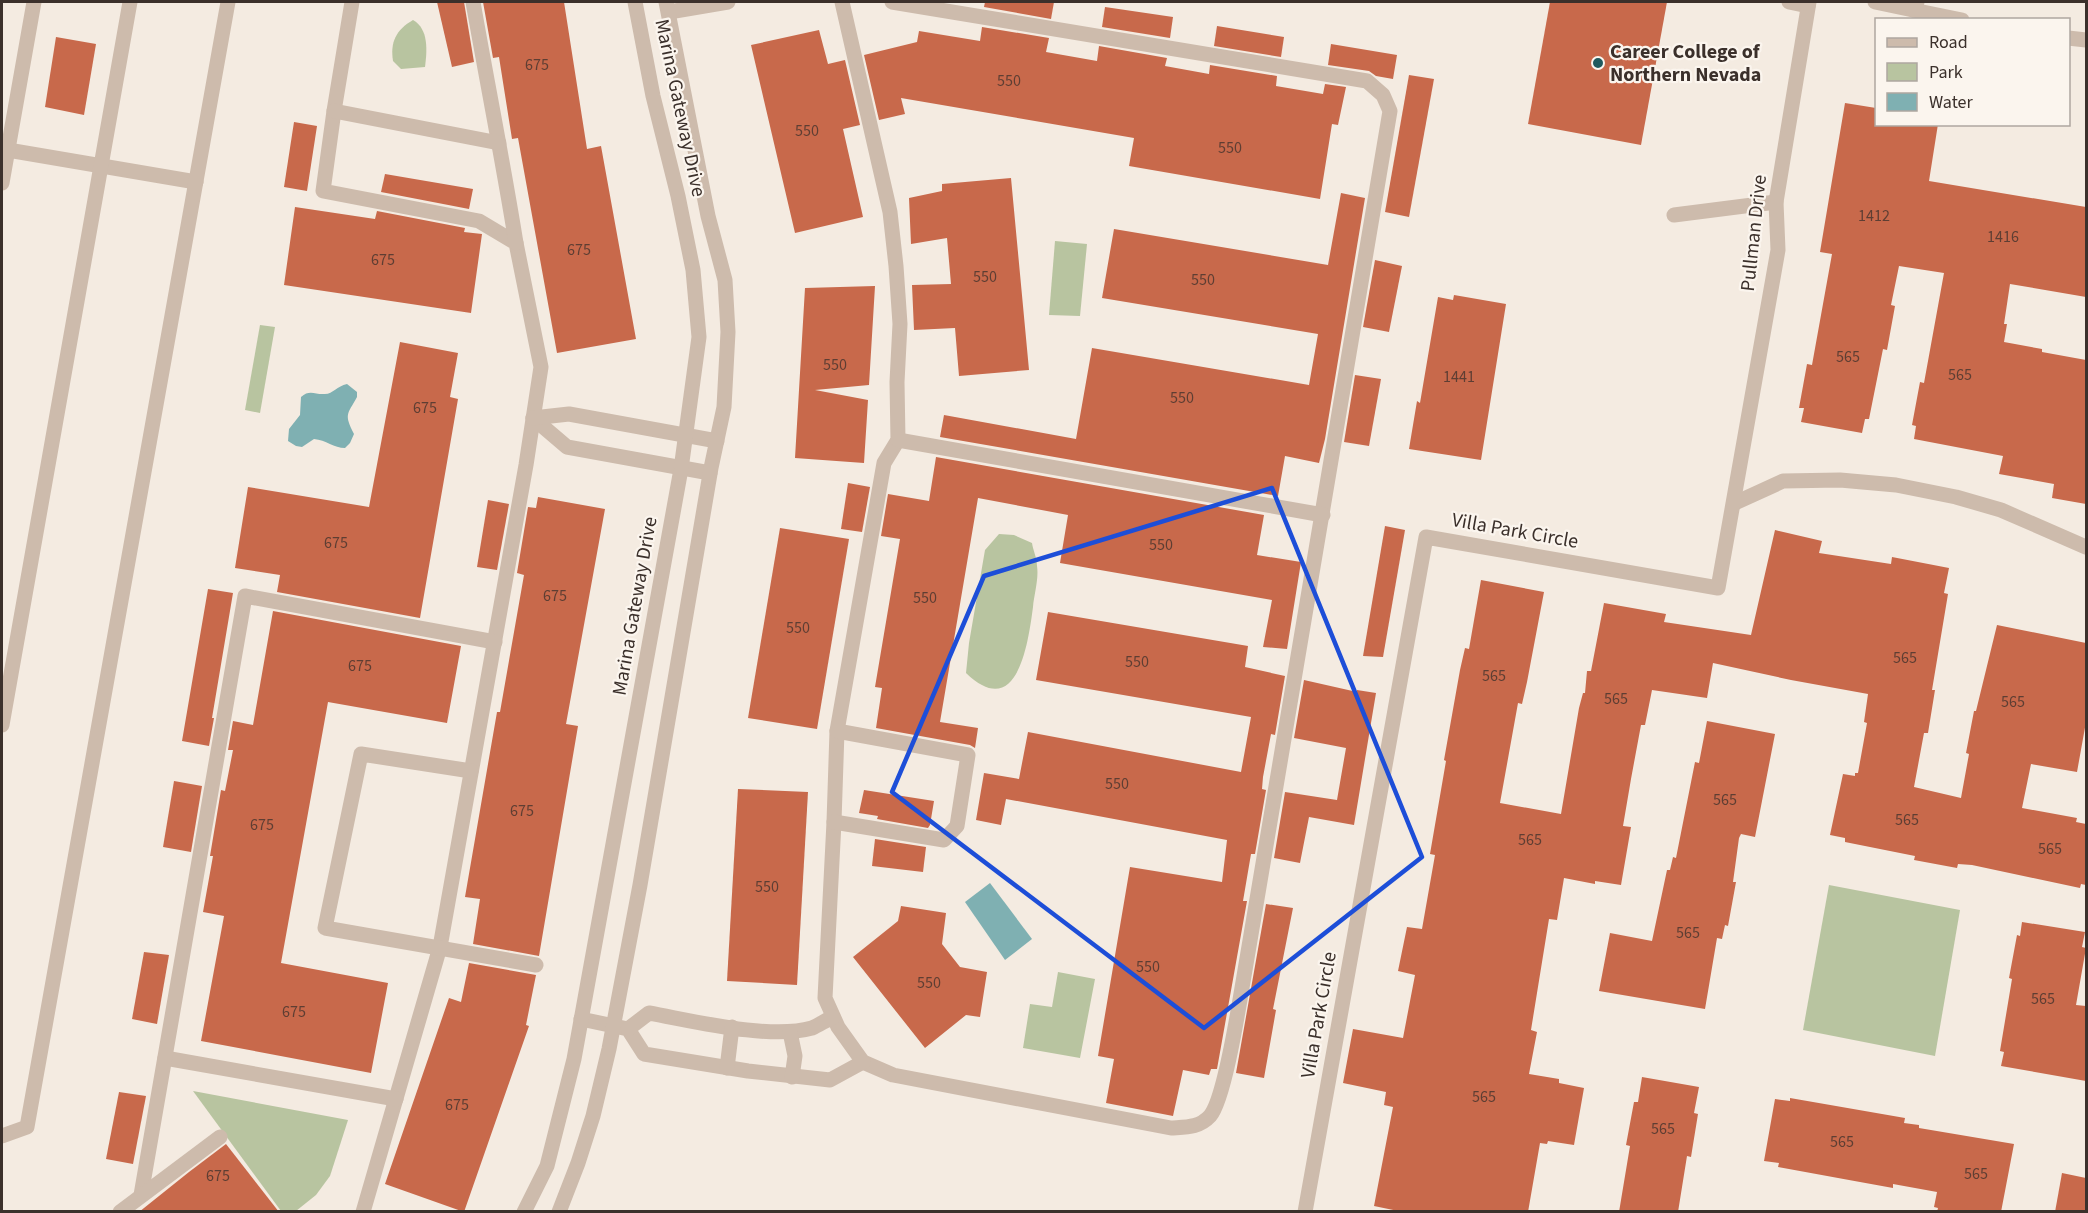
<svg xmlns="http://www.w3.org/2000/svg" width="2088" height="1213" viewBox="0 0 2088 1213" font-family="'Source Sans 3',sans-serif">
<rect width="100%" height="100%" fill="#f4ebe1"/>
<g fill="#b8c4a0">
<path d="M413 20C429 29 427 51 425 67L401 69 393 61C390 42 396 30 413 20Z"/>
<path d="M1055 241 1087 244 1080 316 1049 315Z"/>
<path d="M260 325 275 327 260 413 245 410Z"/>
<path d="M999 534 1014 535 1032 543C1033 550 1037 558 1037 566 1039 579 1034 595 1033 607 1028 645 1017 722 966 673L969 643 985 550Z"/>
<path d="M1829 885 1960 910 1935 1056 1803 1030Z"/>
<path d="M1058 972 1095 979 1080 1058 1023 1048 1030 1004 1052 1007Z"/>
<path d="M193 1091 348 1120 330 1176 316 1195 296 1211H281Z"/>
</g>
<g fill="#7fb0b2">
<path d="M347 384 357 392V397C347 415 344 414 354 434L350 443 345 448C334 448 326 440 314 439L302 447 296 446 288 441 289 429 300 415 301 397C310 389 315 395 325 394 333 394 337 386 347 384Z"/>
<path d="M990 883 1032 939 1005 960 965 902Z"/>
</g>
<g fill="#c8694b">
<path d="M437 2H464L474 62 452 67Z"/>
<path d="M483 2H564L587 149 601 146 636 339 557 353 518 138 512 139 499 57 493 58Z"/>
<path d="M985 2H1054L1051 19 984 7Z"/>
<path d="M1550 2H1667L1641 145 1528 124Z"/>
<path d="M1105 7 1173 17 1170 38 1102 27Z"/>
<path d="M1217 26 1284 37 1281 57 1214 46Z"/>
<path d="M982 27 1049 38 1046 52 1097 61 1099 46 1167 58 1165 66 1209 74 1210 65 1277 76 1276 86 1323 94 1325 84 1346 87 1338 125 1332 124 1320 199 1129 166 1134 138 901 98 905 114 879 120 864 55 917 42 919 31 980 41Z"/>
<path d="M819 30 828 64 845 60 860 125 843 129 863 217 795 233 751 45Z"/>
<path d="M56 37 96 44 84 115 45 107Z"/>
<path d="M1331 44 1397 55 1393 79 1376 76 1369 71 1328 65Z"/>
<path d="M1409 75 1434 79 1409 217 1385 212Z"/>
<path d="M1845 103 1876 108V124H1938L1929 181 2086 207V297L2010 284 2004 324H2007L2004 342 2042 349V352L2086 360V504L2052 498 2054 484 1999 474 2003 456 1914 439 1916 426 1912 425 1920 382 1924 383 1944 273 1899 266 1891 305 1895 306 1887 350 1883 349 1869 419H1865L1862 433 1801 422 1804 408H1799L1807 364 1812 365 1832 254 1820 252Z"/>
<path d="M294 122 317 126 307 191 284 187Z"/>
<path d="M385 174 473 189 469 209 381 192Z"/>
<path d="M1011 178 1029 370 959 376 955 328 914 330 912 285 951 284 947 238 911 244 909 198 942 191V184Z"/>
<path d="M1341 193 1365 198 1325 439 1319 463 1285 456 1278 496 940 437 944 415 1076 439 1092 348 1309 385 1318 334 1102 298 1114 229 1328 265Z"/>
<path d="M295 207 375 219 377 211 465 228 464 232 482 234 471 313 284 285Z"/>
<path d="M1375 260 1402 266 1389 332 1363 327Z"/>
<path d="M875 286 869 385 815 390 868 400 864 463 795 458 805 288Z"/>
<path d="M1454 295 1506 304 1481 460 1409 449 1417 401 1420 403 1438 297 1453 300Z"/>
<path d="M400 342 458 353 450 397 458 399 420 618 277 592 280 575 235 568 248 487 369 507Z"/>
<path d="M1355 375 1381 379 1369 446 1344 442Z"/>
<path d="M936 457 1264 515 1257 555 1301 562 1287 649 1263 647 1272 600 1060 563 1068 515 978 498 940 722 978 728 975 748 970 745 876 728 882 688 875 687 900 539 881 536 888 494 929 501Z"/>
<path d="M848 483 870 487 862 532 841 529Z"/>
<path d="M538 497 605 509 566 724 578 726 539 956 473 944 480 899 465 897 497 712H500L524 575 517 573 528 507 536 508Z"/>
<path d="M488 500 509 504 497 570 477 567Z"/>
<path d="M1385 526 1405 530 1383 657 1363 656Z"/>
<path d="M780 528 849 539 817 729 748 718Z"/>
<path d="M1775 530 1822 541 1819 553 1891 564 1892 557 1949 568 1944 593 1948 594 1932 690H1935L1928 733H1924L1914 787 1961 798 1969 754 1966 753 1974 711H1976L1997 625 2086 643V722L2077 772 2031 764 2022 808 2077 818 2076 822 2086 824V885L2081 884 2080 888 1972 865 1958 864 1957 868 1914 860 1915 856 1845 842V838L1830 835 1843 774 1855 776V773H1858L1867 723 1864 722 1868 694 1791 680 1713 663 1707 698 1652 690 1645 725H1641L1631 779 1623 826 1631 827 1621 885 1595 881V884L1564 878 1557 920 1549 919 1531 1030 1537 1032 1529 1074 1559 1079V1083L1584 1088 1574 1145 1548 1141 1547 1144 1540 1143 1528 1212H1403L1374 1206 1393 1107 1384 1105 1386 1092 1343 1083 1353 1029 1403 1038 1415 975 1398 971 1407 927 1422 929 1435 855 1430 854 1446 761 1444 760 1460 670 1465 648 1469 649 1481 580 1544 592 1527 682 1522 704 1518 703 1500 803 1561 814 1579 708 1583 693H1585L1587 671H1591L1604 603 1666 614 1664 622 1751 635Z"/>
<path d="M208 589 233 593 212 718H214L209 746 182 741Z"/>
<path d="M273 611 461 646 447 723 328 702 281 963 388 983 371 1073 201 1041 224 916 203 912 213 856H210L221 790 225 791 233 750H228L233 721 253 725Z"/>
<path d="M1048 612 1248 646 1245 667 1285 676 1275 735 1271 734 1263 777 1262 789 1266 790 1255 854H1251L1243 901H1247L1217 1069H1211L1209 1075 1183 1070 1173 1116 1106 1103 1114 1059 1098 1056 1130 867 1222 882 1227 840 1006 799 1001 825 976 820 984 773 1019 779 1028 732 1241 772 1251 717 1036 680Z"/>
<path d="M1304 680 1357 692V690L1376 693 1354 825 1309 817 1300 863 1274 858 1285 792 1337 800 1346 748 1294 738Z"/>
<path d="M1707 721 1775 734 1755 837 1741 834 1739 838 1733 882H1736L1728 926 1725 925 1722 939 1717 938 1705 1009 1599 991 1610 933 1652 941 1667 870H1670L1673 857 1676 858 1695 762 1699 763Z"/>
<path d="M174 781 202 786 191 852 163 847Z"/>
<path d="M738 789 808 792 797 985 727 981Z"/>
<path d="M864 790 934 801 930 825 928 828 877 819 878 816 859 813Z"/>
<path d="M875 839 926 847 923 872 872 866Z"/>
<path d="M1266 904 1293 908 1273 1009 1276 1010 1264 1078 1236 1073Z"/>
<path d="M901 906 946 913 942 944 960 967 987 972 980 1017 966 1015 925 1048 853 957 898 921Z"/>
<path d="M2022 922 2085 932 2082 947 2086 948 2076 1005 2086 1006V1081L2001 1066 2004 1052 2000 1051 2012 979 2009 978 2017 935 2020 936Z"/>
<path d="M144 952 169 955 157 1024 132 1019Z"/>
<path d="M469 963 536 975 526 1025 529 1026 464 1212 385 1184 449 998 461 1002Z"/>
<path d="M1642 1077 1699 1087 1694 1113 1698 1114 1691 1157 1687 1156 1678 1212H1619L1630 1146 1626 1145 1634 1102H1638Z"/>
<path d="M119 1092 146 1096 133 1164 106 1159Z"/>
<path d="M1790 1098 1905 1118 1904 1123 1919 1125V1128L2014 1144 2001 1212H1937L1938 1208 1934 1207 1937 1192 1893 1184V1188L1849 1180 1778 1167 1779 1163 1764 1161 1775 1099 1790 1101Z"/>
<path d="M226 1144 279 1212H139L189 1172Z"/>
<path d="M2062 1173 2086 1178V1212H2055Z"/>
</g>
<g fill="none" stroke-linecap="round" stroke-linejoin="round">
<g stroke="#cdbbac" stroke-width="15">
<path d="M352 2 334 111 323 191 479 221 516 243 541 367 526 465 440 947 363 1212"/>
<path d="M473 2C487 82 503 162 516 243"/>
<path d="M842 2 890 212 896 266 900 324 897 382 898 440 884 463 837 731 834 822 825 998 838 1027 863 1062 893 1075 1171 1128C1186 1127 1199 1128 1210 1116 1225 1098 1239 1005 1244 976L1390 111 1383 95 1367 81 892 2"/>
<path d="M1789 2 1808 6"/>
<path d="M1875 2 1913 10 1917 2"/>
<path d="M1913 10 1962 20"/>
<path d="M669 12 728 2"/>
<path d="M2068 38 2086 40"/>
<path d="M334 111 499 143"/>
<path d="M2 149 196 182"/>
<path d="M2 183 34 2"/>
<path d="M1674 215 1776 202"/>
<path d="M533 418 567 447 710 473"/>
<path d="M533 418 569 414 717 441"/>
<path d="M898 440 1323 515"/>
<path d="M1735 503 1783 481 1840 480 1896 485 1956 497 2001 510 2086 547"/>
<path d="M2 725 130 2"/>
<path d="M471 771 361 754 325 928 536 965"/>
<path d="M834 822 944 840 957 826 968 755 837 731"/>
<path d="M581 1019 628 1029 644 1054 748 1071 830 1080 863 1062"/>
<path d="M628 1029 649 1013C694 1021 770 1040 812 1028 819 1025 826 1020 833 1017"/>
<path d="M790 1032 795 1056 792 1077"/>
<path d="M165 1058 396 1099"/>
<path d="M727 1068 732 1027"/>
<path d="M2 1136 27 1127 228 2"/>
<path d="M141 1195 245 596 495 642"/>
<path d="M120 1212 220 1137"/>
<path d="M524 1212 547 1166 574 1059 681 469 699 337 693 270 678 196 653 96 635 2"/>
<path d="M559 1212 578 1163 593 1116 609 1049 640 885 711 468 724 407 728 332 725 280 708 216 666 2"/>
<path d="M1305 1212 1426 537 1718 588 1778 250 1776 202 1809 2"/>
</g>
</g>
<path fill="none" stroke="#1d4ed8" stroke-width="4.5" stroke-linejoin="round" d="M1272 488 1422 857 1204 1028 892 792 984 576Z"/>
<circle fill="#1f5a5e" stroke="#fbf5ee" stroke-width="2" cx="1598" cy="63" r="6"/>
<g text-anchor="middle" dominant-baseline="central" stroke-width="4.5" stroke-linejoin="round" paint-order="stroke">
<g font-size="16" fill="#5e3e33">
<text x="537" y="65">675</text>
<text x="1009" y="81">550</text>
<text x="807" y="131">550</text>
<text x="1230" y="148">550</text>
<text x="1874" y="216">1412</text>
<text x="2003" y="237">1416</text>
<text x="579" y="250">675</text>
<text x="383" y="260">675</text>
<text x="985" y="277">550</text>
<text x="1203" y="280">550</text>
<text x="1848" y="357">565</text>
<text x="835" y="365">550</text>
<text x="1960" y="375">565</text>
<text x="1459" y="377">1441</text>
<text x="1182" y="398">550</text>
<text x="425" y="408">675</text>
<text x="336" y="543">675</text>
<text x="1161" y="545">550</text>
<text x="555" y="596">675</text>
<text x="925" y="598">550</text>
<text x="798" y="628">550</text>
<text x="1905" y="658">565</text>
<text x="1137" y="662">550</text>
<text x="360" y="666">675</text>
<text x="1494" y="676">565</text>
<text x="1616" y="699">565</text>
<text x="2013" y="702">565</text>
<text x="1117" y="784">550</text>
<text x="1725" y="800">565</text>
<text x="522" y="811">675</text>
<text x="1907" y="820">565</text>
<text x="262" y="825">675</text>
<text x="1530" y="840">565</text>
<text x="2050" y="849">565</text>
<text x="767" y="887">550</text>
<text x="1688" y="933">565</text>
<text x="1148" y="967">550</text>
<text x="929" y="983">550</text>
<text x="2043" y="999">565</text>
<text x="294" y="1012">675</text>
<text x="1484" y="1097">565</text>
<text x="457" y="1105">675</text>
<text x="1663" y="1129">565</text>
<text x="1842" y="1142">565</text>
<text x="1976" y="1174">565</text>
<text x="218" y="1176">675</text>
</g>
<g font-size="20" font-weight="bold" fill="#3b302b" stroke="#fbf5ee" text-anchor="start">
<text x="1610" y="52">Career College of<tspan x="1610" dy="23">Northern Nevada</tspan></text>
</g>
<g font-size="20" fill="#3b302b" stroke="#fbf5ee">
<text transform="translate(680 108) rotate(78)">Marina Gateway Drive</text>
<text transform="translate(1754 233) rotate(-84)">Pullman Drive</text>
<text transform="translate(1515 531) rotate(10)">Villa Park Circle</text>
<text transform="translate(635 606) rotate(-80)">Marina Gateway Drive</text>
<text transform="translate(1319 1015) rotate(-80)">Villa Park Circle</text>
</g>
</g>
<rect width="2088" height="1213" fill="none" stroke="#3b302b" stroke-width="6"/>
<rect x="1875" y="18" width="195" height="108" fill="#fbf5ee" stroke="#aea6a0" stroke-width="1.5"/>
<rect x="1887" y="38" width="30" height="9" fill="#cdbbac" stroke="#aea6a0" stroke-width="1.5"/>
<text x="1929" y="48" font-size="18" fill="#3b302b">Road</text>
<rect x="1887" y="63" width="30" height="18" fill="#b8c4a0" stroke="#aea6a0" stroke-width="1.5"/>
<text x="1929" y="78" font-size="18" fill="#3b302b">Park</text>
<rect x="1887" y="93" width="30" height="18" fill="#7fb0b2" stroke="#aea6a0" stroke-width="1.5"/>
<text x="1929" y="108" font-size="18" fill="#3b302b">Water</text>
</svg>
